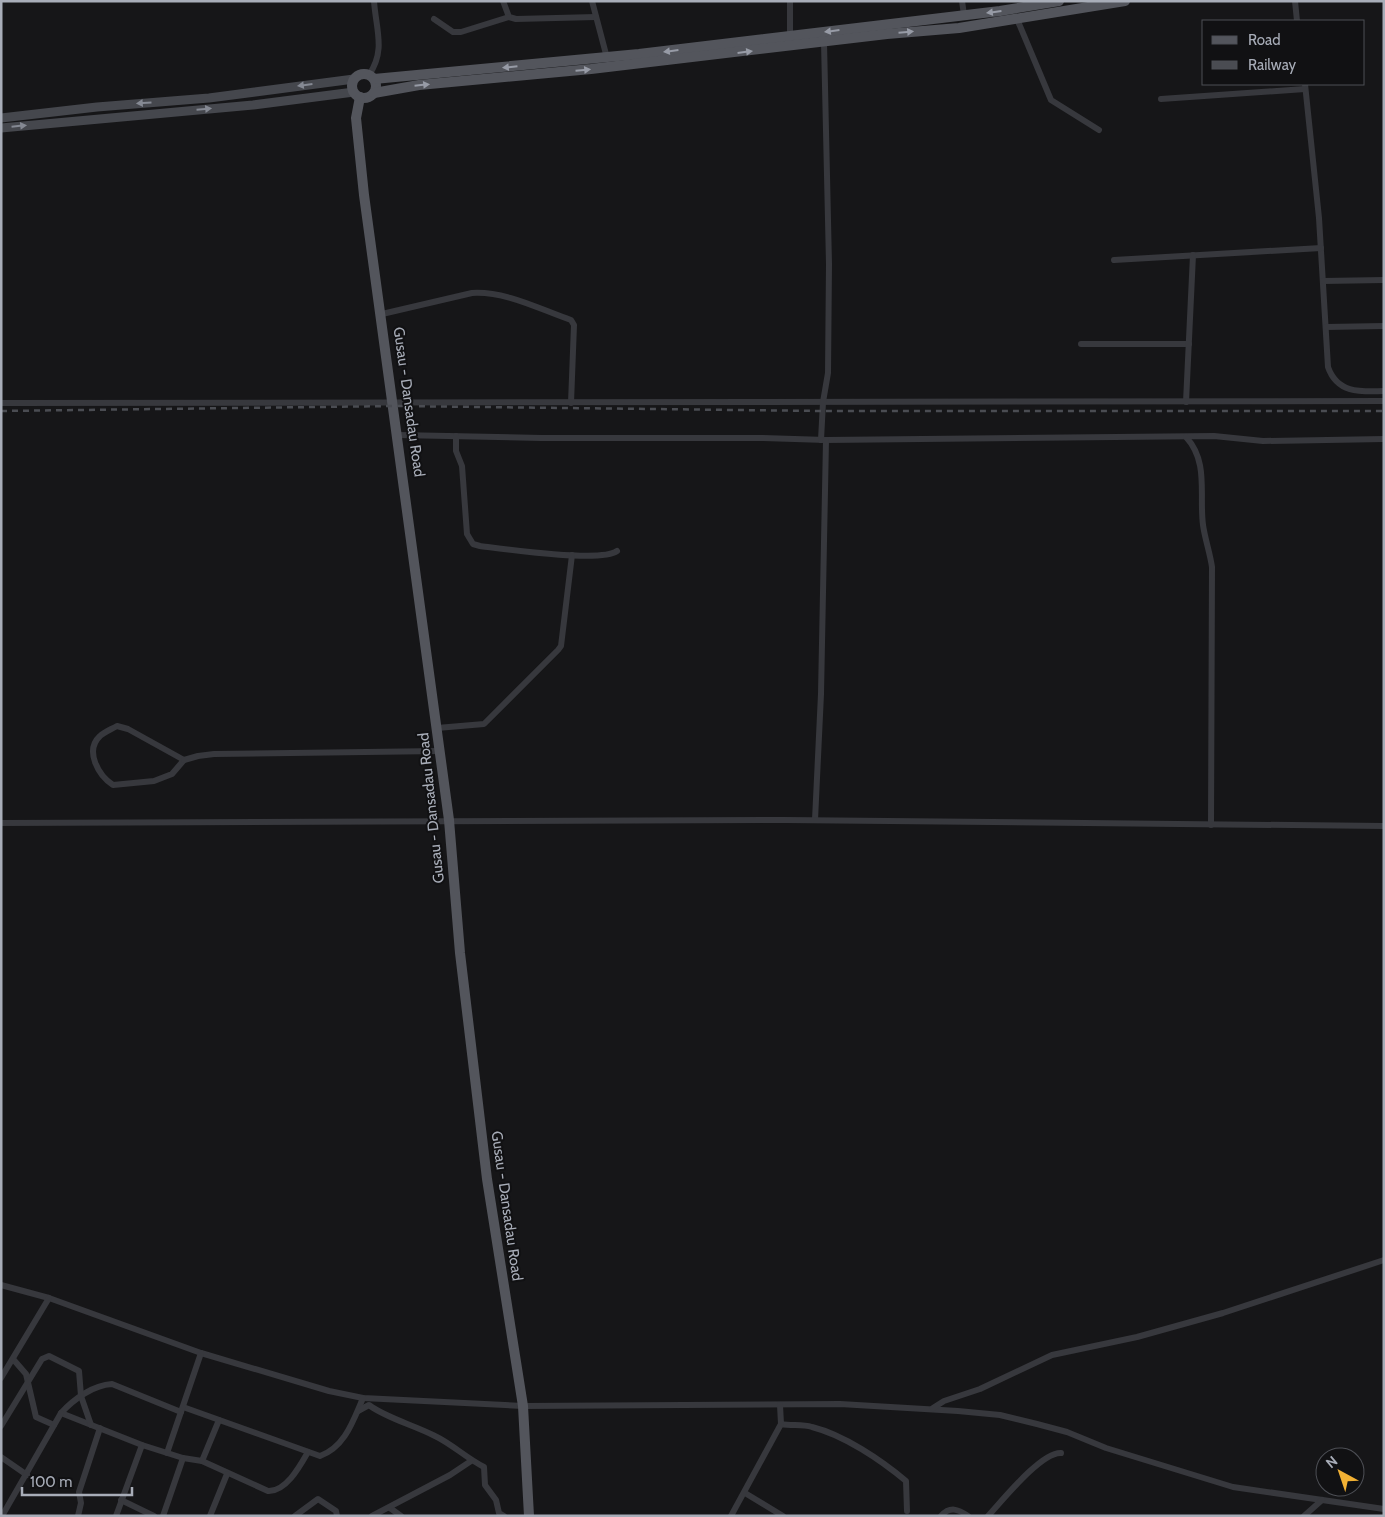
<svg xmlns="http://www.w3.org/2000/svg" width="1385" height="1517" viewBox="0 0 1385 1517" font-family="Cabin,sans-serif">
<rect width="100%" height="100%" fill="#161618"/>
<g fill="none" stroke-linecap="round" stroke-linejoin="round">
<g stroke="#37383d" stroke-width="6">
<path d="M503 1 509 17 516 19 596 17"/>
<path d="M592 1 607 58"/>
<path d="M962 1 964 15"/>
<path d="M1295 1 1297 21"/>
<path d="M434 19 453 32H461L509 17"/>
<path d="M1017 19 1051 100 1099 130"/>
<path d="M790 36V1"/>
<path d="M369 75C386 50 376 30 374 1"/>
<path d="M1305 84 1319 218 1328 367C1337 393 1359 392 1384 391"/>
<path d="M1161 99 1305 89"/>
<path d="M1114 260 1321 248"/>
<path d="M1323 281 1384 280"/>
<path d="M382 314 472 293C506 291 539 309 571 320L574 325 571 403"/>
<path d="M1326 327 1384 326"/>
<path d="M1081 344H1189"/>
<path d="M1186 402 1193 255"/>
<path d="M1 403 1384 401"/>
<path d="M398 435 542 438H763L826 440 1214 436 1263 441 1384 439"/>
<path d="M456 436V451L462 466 467 534 473 544 480 546C504 549 601 563 617 551"/>
<path d="M1186 437C1209 462 1199 494 1203 525 1205 539 1210 553 1212 567L1211 825"/>
<path d="M821 440 823 402 828 373 829 264 824 42"/>
<path d="M117 726 128 729 184 760 172 774 154 781 113 785C99 776 84 751 100 736 104 732 112 729 117 726Z"/>
<path d="M437 728 484 724 558 650 561 646 572 555"/>
<path d="M184 760 198 756 214 754 440 751"/>
<path d="M815 820 821 694 826 440"/>
<path d="M1 823 785 820 1384 826"/>
<path d="M1 1285 49 1298 201 1353 329 1391 363 1398 523 1406 840 1404 958 1411 1000 1415 1037 1424 1067 1432 1106 1448 1233 1487 1384 1509"/>
<path d="M13 1359 26 1374 36 1417 54 1425"/>
<path d="M1 1378 49 1298"/>
<path d="M183 1407 320 1456C345 1447 353 1421 363 1398"/>
<path d="M933 1408 944 1401 980 1389 1052 1355 1137 1337 1223 1313 1384 1260"/>
<path d="M358 1411 369 1405C386 1418 414 1425 435 1436 452 1444 466 1458 484 1467L485 1485 496 1500 499 1513 504 1516"/>
<path d="M181 1412 112 1384C93 1385 74 1399 61 1413L142 1445 183 1458 202 1461 268 1491C286 1492 300 1466 308 1452"/>
<path d="M781 1424C792 1426 802 1424 812 1427 844 1435 881 1460 906 1481L907 1511"/>
<path d="M1 1426 42 1359 49 1356 79 1371 81 1396 91 1425"/>
<path d="M167 1453 201 1353"/>
<path d="M1 1457 27 1475"/>
<path d="M202 1461 219 1420"/>
<path d="M745 1493 783 1516"/>
<path d="M121 1500 154 1516"/>
<path d="M390 1508 401 1516"/>
<path d="M2 1516 61 1413"/>
<path d="M78 1516 81 1503 79 1492 100 1428"/>
<path d="M116 1516 142 1445"/>
<path d="M163 1516 183 1458"/>
<path d="M210 1516 227 1474"/>
<path d="M295 1516 318 1499 336 1511 337 1516"/>
<path d="M372 1516 450 1475 471 1461"/>
<path d="M731 1516 781 1424 780 1405"/>
<path d="M941 1516C950 1506 958 1509 968 1516"/>
<path d="M988 1516C1002 1501 1041 1452 1061 1453"/>
<path d="M1304 1516 1322 1500"/>
</g>
<g stroke="#45474d" stroke-width="9">
<path d="M1 118 97 107 209 98 354 79"/>
<path d="M1 128 253 105 354 92"/>
</g>
<g stroke="#53555c" stroke-width="10">
<circle cx="364" cy="86" r="12"/>
<path d="M374 79 639 54 1000 11 1059 1"/>
<path d="M374 93 419 85 591 69 887 34 959 28 1125 1"/>
<path d="M360 97 356 118 364 195 449 820 460 953 487 1179 523 1406 529 1516"/>
</g>
<path stroke="#4a4c52" stroke-width="2.5" stroke-dasharray="6 5" stroke-linecap="butt" d="M1 411 395 406 822 411H1384"/>
</g>
<defs><path id="oneway-solid" d="M-6-.8H1V-3.2L6.5 0L1 3.2V.8H-6Z" transform="scale(1.25)"/></defs>
<g fill="#979ba6">
<use href="#oneway-solid" transform="translate(994 12) rotate(173)"/>
<use href="#oneway-solid" transform="translate(832 31) rotate(173)"/>
<use href="#oneway-solid" transform="translate(906 32) rotate(-5)"/>
<use href="#oneway-solid" transform="translate(671 51) rotate(173)"/>
<use href="#oneway-solid" transform="translate(745 52) rotate(-7)"/>
<use href="#oneway-solid" transform="translate(510 67) rotate(174)"/>
<use href="#oneway-solid" transform="translate(583 70) rotate(-5)"/>
<use href="#oneway-solid" transform="translate(422 85) rotate(-6)"/>
</g>
<g fill="#858993">
<use href="#oneway-solid" transform="translate(305 85) rotate(173)"/>
<use href="#oneway-solid" transform="translate(144 103) rotate(176)"/>
<use href="#oneway-solid" transform="translate(204 109) rotate(-5)"/>
<use href="#oneway-solid" transform="translate(19 126) rotate(-6)"/>
</g>
<g text-anchor="middle" dominant-baseline="central" stroke-width="4" stroke-linejoin="round" paint-order="stroke">
<g font-size="15" fill="#a8adb8" stroke="#111113">
<text transform="translate(409 402) rotate(82)">Gusau - Dansadau Road</text>
<text transform="translate(431 808) rotate(-96)">Gusau - Dansadau Road</text>
<text transform="translate(507 1206) rotate(82)">Gusau - Dansadau Road</text>
</g>
</g>
<rect width="1385" height="1517" fill="none" stroke="#a8adb8" stroke-width="5"/>
<rect x="1202" y="20" width="162" height="65" fill="#111113" stroke="#4d4f55"/>
<rect x="1212" y="36" width="25" height="8" fill="#53555c" stroke="#4d4f55"/>
<text x="1248" y="45" font-size="15" fill="#a8adb8">Road</text>
<rect x="1212" y="61" width="25" height="8" fill="#4a4c52" stroke="#4d4f55"/>
<text x="1248" y="70" font-size="15" fill="#a8adb8">Railway</text>
<g transform="translate(1340 1472) rotate(320)"><circle r="24" fill="#111113" stroke="#4d4f55"/>
<path d="M0-4L9 19L0 12L-9 19Z" fill="#f2b134"/>
<text y="-8" font-size="14" font-weight="bold" text-anchor="middle" fill="#a8adb8">N</text>
</g>
<path d="M22 1487v8h110v-8" fill="none" stroke="#a8adb8" stroke-width="2.5"/>
<text x="30" y="1487" font-size="15" fill="#a8adb8" stroke="#111113" stroke-width="4" paint-order="stroke">100 m</text>
</svg>
